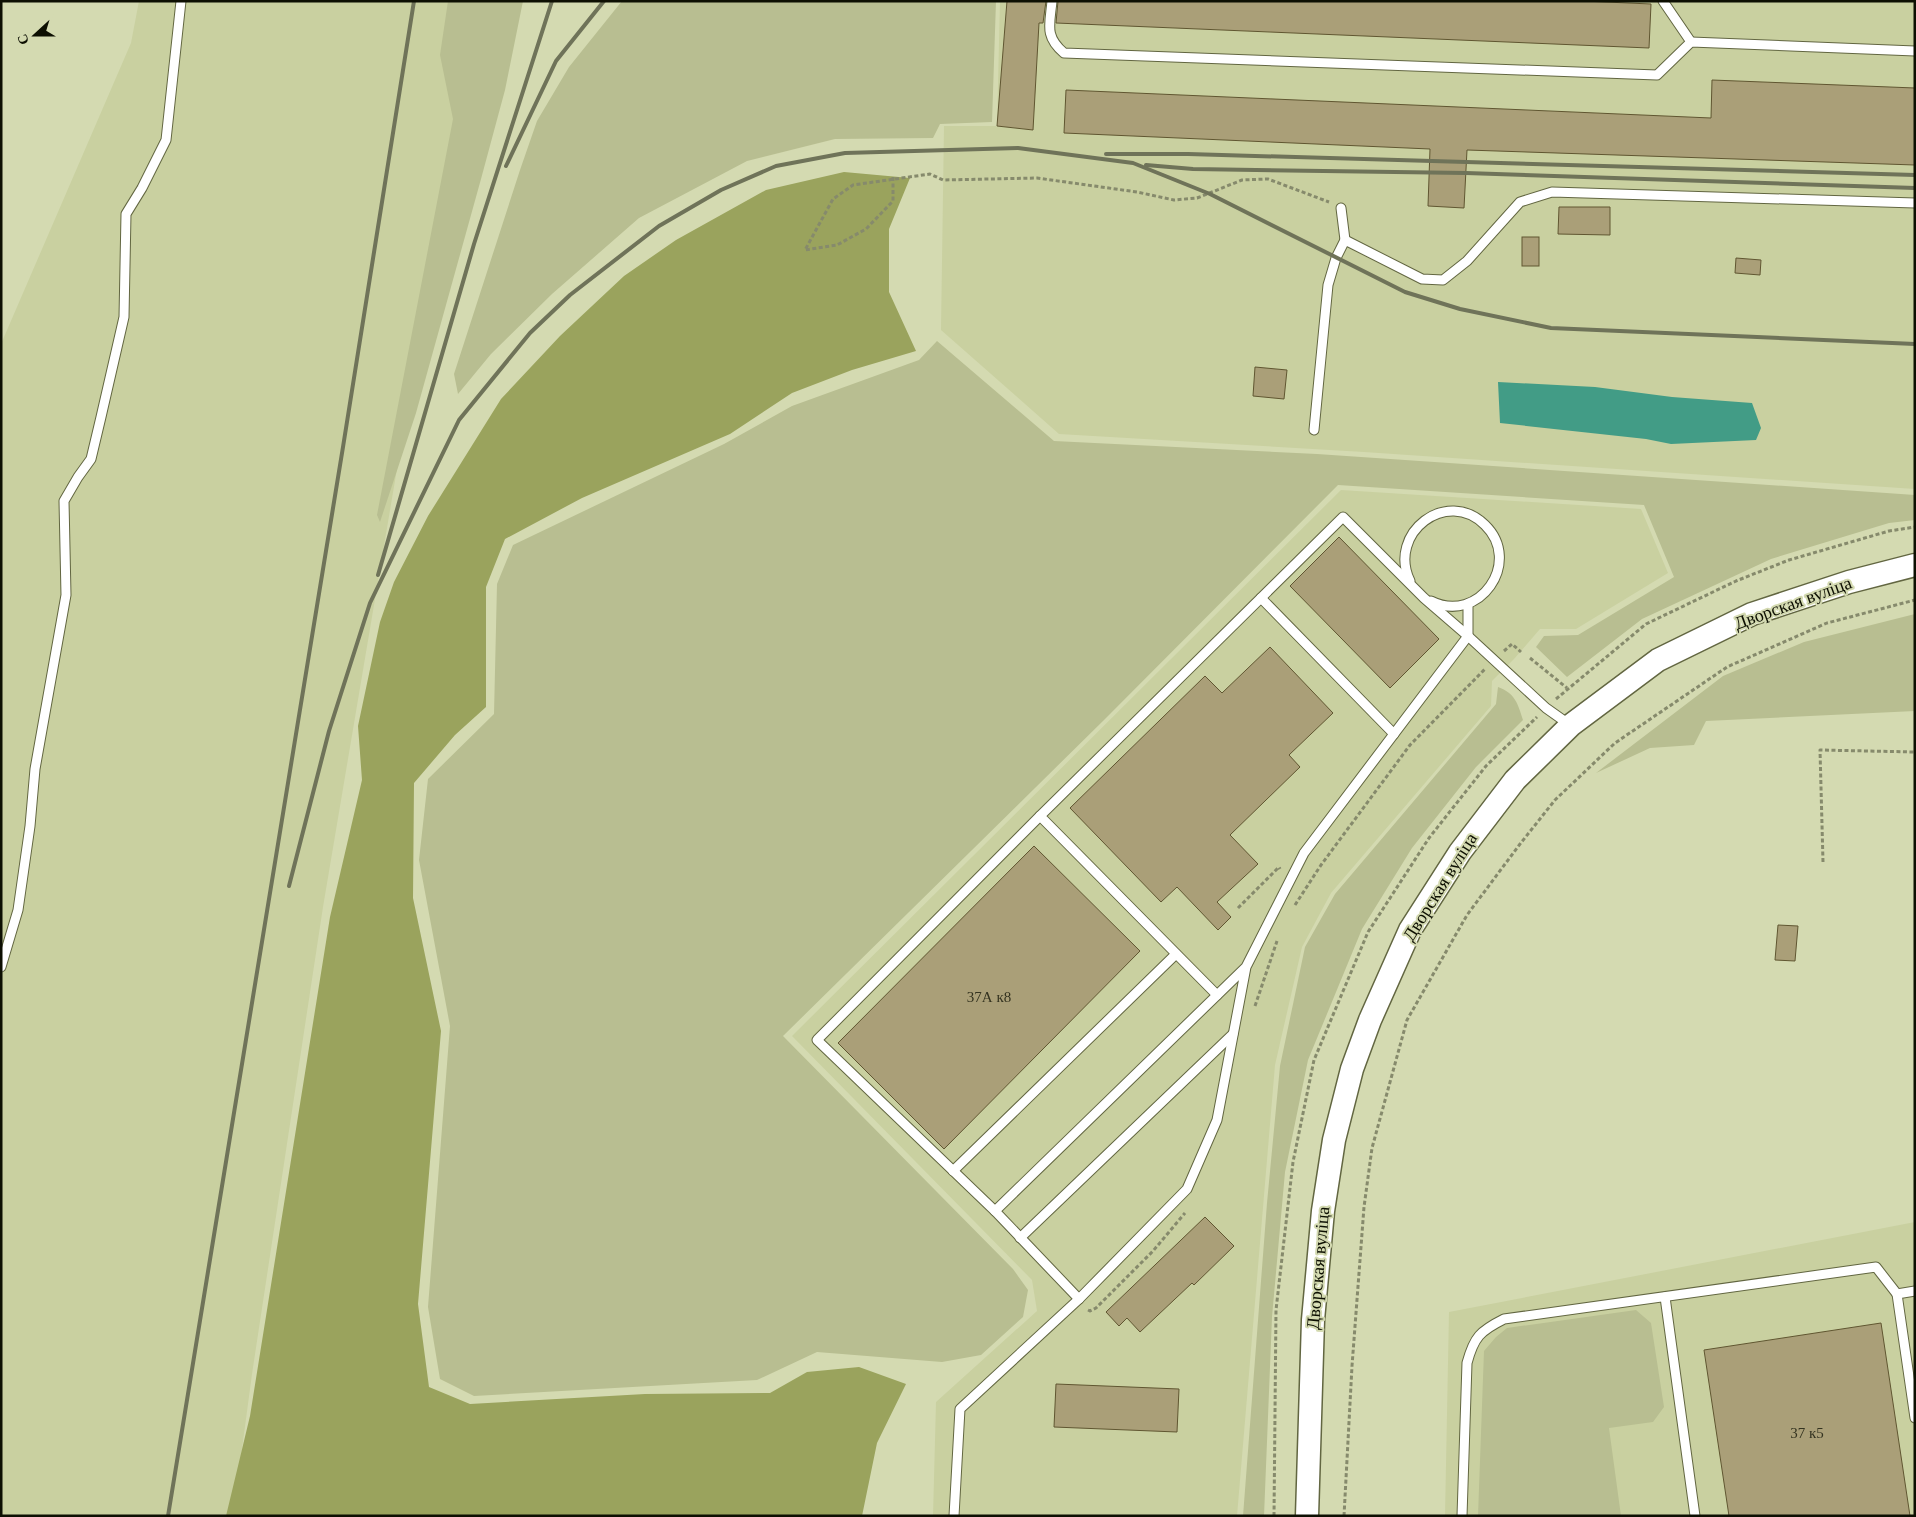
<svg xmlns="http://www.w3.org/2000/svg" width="1916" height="1517" viewBox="0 0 1916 1517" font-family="'Times New Roman',serif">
<rect width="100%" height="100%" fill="#d4dab1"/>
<g fill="#c9d0a0">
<path d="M139 1H476L323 907 252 1374 233 1516H1V344L131 43Z"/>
<path d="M1000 1H1915V489L1364 452 1059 434 941 330 944 126H997Z"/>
<path d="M1341 490 1641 509 1668 573 1576 629H1540L1514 659 1492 681 1491 706 1331 893 1302 947 1275 1065 1237 1516H933L936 1402 1037 1311 1032 1280 792 1036Z"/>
<path d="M1915 1222V1516H1445L1449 1312Z"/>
</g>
<g fill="#b8be91">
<path d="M448 1H523L505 90 481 179 416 413 380 522 377 515 453 119 440 55Z"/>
<path d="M622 1H996L992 122 940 124 933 138 835 139 747 161 639 218 552 294 491 354 458 394 454 374 520 170 537 121 569 67Z"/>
<path d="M937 341 1054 441 1317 454 1915 495V520L1889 523 1771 559 1642 619 1567 677 1536 647 1544 636 1578 635 1674 577 1644 505 1338 485 1104 720 783 1036 1013 1269 1028 1290 1023 1317 981 1355 942 1362 817 1352 757 1380 474 1396 440 1379 428 1307 450 1026 419 860 428 779 494 714 497 584 513 545 724 444 792 406 919 360Z"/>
<path d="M1915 614V711L1706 721 1694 745 1650 748 1596 773 1723 676 1804 642Z"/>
<path d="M1498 687C1515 693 1518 704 1523 720L1476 767 1412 848 1362 929 1308 1060 1285 1172 1272 1317 1264 1516H1243L1267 1203 1280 1066 1305 947 1335 894 1496 704Z"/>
<path d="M1636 1310 1651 1323 1664 1407 1653 1422 1609 1428 1621 1516H1478L1484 1351 1496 1337 1507 1328Z"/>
</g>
<path fill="#9aa35d" d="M844 172 910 178 889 229V292L916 351 852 370 792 393 730 434 582 498 505 539 486 587V707L455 735 414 783 413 898 441 1031 418 1304 429 1387 470 1404 645 1394 770 1393 807 1372 859 1367 906 1384 877 1443 862 1516H226L250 1416 330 917 362 780 358 726 380 622 394 582 428 516 501 399 560 336 624 276 676 240 766 190Z"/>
<path fill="#429c86" d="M1498 382 1595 387 1672 397 1752 403 1761 428 1756 440 1671 444 1646 439 1500 423Z"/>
<g fill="#aa9f78" stroke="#605631">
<path d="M1007 1H1046L1043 23H1039L1033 130 997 126Z"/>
<path d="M1058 1H1583L1651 4 1649 48 1056 23Z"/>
<path d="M1712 80 1915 88V165L1467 150 1464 208 1428 206 1430 149 1064 133 1066 90 1711 118Z"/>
<path d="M1559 207H1610V235L1558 234Z"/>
<rect x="1522" y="237" width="17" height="29"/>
<path d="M1736 258 1761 260 1760 275 1735 273Z"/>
<path d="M1255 367 1287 370 1284 399 1253 396Z"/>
<path d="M1339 537 1439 639 1390 688 1290 586Z"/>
<path d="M1270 647 1333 713 1289 755 1300 767 1230 835 1258 864 1217 902 1231 917 1218 930 1177 887 1161 902 1070 808 1205 676 1222 693Z"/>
<path d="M1034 846 1140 951 944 1149 838 1043Z"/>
<path d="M1778 925 1798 926 1795 961 1775 960Z"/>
<path d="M1205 1217 1234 1246 1194 1285 1192 1283 1140 1332 1127 1318 1119 1326 1106 1312Z"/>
<path d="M1881 1323 1910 1516H1729L1704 1350Z"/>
<path d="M1056 1384 1179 1389 1177 1432 1054 1427Z"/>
</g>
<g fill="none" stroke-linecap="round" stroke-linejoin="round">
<g stroke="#626641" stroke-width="11">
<g id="service">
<path d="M1052 1C1050 24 1044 36 1064 53L1657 75 1691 42 1915 51"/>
<path d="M1663 1 1691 42"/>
<path d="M1341 208 1345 240"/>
<path d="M1314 430 1328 285 1336 258 1345 240 1422 279 1443 280 1467 261 1520 202 1552 192 1915 203"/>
<path d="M1410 581C1387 533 1447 487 1485 525 1523 562 1479 625 1431 601"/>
<path d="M1261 598 1394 734"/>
<path d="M1468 636V604"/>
<path d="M1 967 18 910 30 826 35 769 66 595 64 501 78 477 91 459 101 417 124 317 126 214 142 188 166 140 181 1"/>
<path d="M1246 967 995 1211 1079 1299 1187 1189 1217 1120 1246 967 1304 853 1468 636 1546 708 1570 725"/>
<path d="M1217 995 1040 816 1343 517 1424 598 1468 636"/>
<path d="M953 1171 1176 954"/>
<path d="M995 1211 817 1040 1040 816"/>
<path d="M1020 1238 1233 1034"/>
<path d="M1897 1294 1915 1418"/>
<path d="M1665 1297 1695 1516"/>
<path d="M954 1516 960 1409 1079 1299"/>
<path d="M1462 1516 1467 1363C1474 1337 1480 1331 1504 1319L1876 1267 1897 1294 1915 1291"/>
</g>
</g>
<g stroke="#626641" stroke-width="25">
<path id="tertiary" d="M1307 1516 1313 1320 1323 1211 1334 1140 1352 1069 1370 1020 1410 930 1460 852 1515 780 1571 725 1658 660 1752 614 1849 582 1915 565"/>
</g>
<g stroke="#868a6c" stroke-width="3" stroke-dasharray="4 2.5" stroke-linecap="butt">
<path d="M893 177V201L866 229 837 245 805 250 833 199 853 185 930 174 943 180 1037 178 1137 192 1174 200 1197 198 1242 180 1268 179 1329 202"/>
<path d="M1504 651 1512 644 1521 652"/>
<path d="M1530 658 1567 688"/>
<path d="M1556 699 1646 624 1736 581 1789 560 1889 531 1915 527"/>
<path d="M1823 862 1820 750 1915 752"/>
<path d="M1295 905 1321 865 1410 745 1485 669"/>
<path d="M1238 908 1279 867 1280 869"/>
<path d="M1255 1006 1277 941"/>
<path d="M1088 1310 1090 1311 1096 1308 1153 1251 1185 1213"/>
<path d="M1274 1516 1276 1310 1293 1162 1314 1060 1368 932 1429 838 1486 766 1537 717"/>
<path d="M1344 1516 1352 1366 1364 1207 1372 1148 1407 1020 1467 915 1520 844 1555 800 1615 743 1727 667 1827 623 1915 600"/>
</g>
<use href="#service" stroke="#fff" stroke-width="9"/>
<use href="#tertiary" stroke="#fff" stroke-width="22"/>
<g stroke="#6f7359" stroke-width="4">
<path d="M1106 154H1188L1915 175"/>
<path d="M1146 165 1193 169 1466 173 1915 188"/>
<path d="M506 166 556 61 604 1"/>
<path d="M378 575 474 244 552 1"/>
<path d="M289 886 329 731 370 603 459 420 530 333 570 295 659 226 721 190 776 166 845 153 1018 148 1133 163 1210 194 1405 292 1460 309 1551 328 1915 344"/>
<path d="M168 1516 343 447 414 1"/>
</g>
</g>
<g text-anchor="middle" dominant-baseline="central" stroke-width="4" stroke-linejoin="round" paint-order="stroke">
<g font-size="15" fill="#343320">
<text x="989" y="997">37А к8</text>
<text x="1807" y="1433">37 к5</text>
</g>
<g font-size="18" fill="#0d0f02" stroke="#d4dab1">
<text transform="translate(1793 603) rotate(-20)">Дворская вуліца</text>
<text transform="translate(1440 887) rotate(-58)">Дворская вуліца</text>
<text transform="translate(1318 1268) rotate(-85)">Дворская вуліца</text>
</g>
</g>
<rect width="1916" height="1517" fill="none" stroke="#0d0f02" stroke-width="5"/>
<g transform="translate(35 35) rotate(249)" stroke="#d4dab1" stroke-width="4" paint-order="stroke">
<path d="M0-4L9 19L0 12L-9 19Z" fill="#0d0f02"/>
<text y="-8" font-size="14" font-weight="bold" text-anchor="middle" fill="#0d0f02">С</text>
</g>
</svg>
